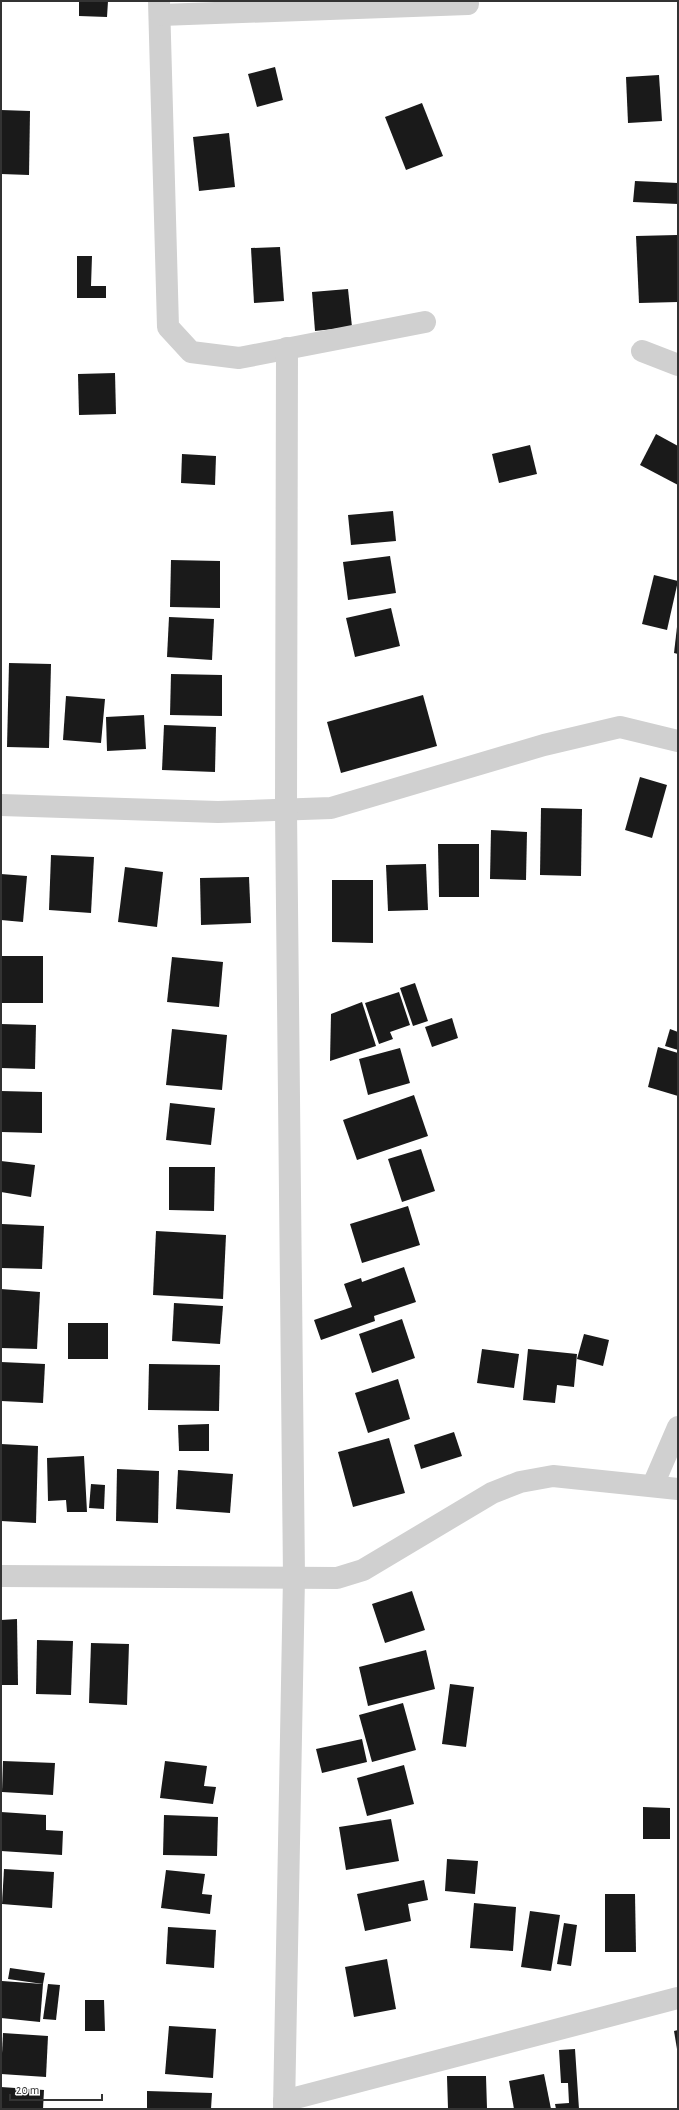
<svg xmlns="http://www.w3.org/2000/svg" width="679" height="2110" viewBox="0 0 679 2110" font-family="'Alegreya Sans',sans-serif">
<rect width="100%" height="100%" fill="#fff"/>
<g fill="#1a1a1a">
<path d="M79 1H108L107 17 79 16Z"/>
<path d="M275 67 283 100 257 107 248 74Z"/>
<path d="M659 75 662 121 628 123 626 77Z"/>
<path d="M422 103 443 156 406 170 385 117Z"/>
<path d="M1 110 30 111 29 175 1 174Z"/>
<path d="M229 133 235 187 199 191 193 137Z"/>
<path d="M635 181 678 183V204L633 202Z"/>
<path d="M677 235 678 302 639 303 636 236Z"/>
<path d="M280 247 284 301 254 303 251 248Z"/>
<path d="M77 256H92L91 286H106V298H77Z"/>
<path d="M348 289 352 327 315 331 312 292Z"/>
<path d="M115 373 116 414 79 415 78 374Z"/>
<path d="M656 434 678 446V485L640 465Z"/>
<path d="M530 445 537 474 499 483 492 454Z"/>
<path d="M182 454 216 456 215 485 181 483Z"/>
<path d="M393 511 396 541 351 545 348 515Z"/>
<path d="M390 556 396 593 348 600 343 562Z"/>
<path d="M171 560 220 561V608L170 607Z"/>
<path d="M654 575 678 581 667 630 642 624Z"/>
<path d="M391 608 400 646 355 657 346 618Z"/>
<path d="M169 617 214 619 212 660 167 657Z"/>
<path d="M677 627H678V654L674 653Z"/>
<path d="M9 663 51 664 49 748 7 747Z"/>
<path d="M171 674 222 675V716L170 715Z"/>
<path d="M423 695 437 746 341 773 327 722Z"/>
<path d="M66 696 105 699 101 743 63 740Z"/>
<path d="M144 715 146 749 107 751 106 717Z"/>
<path d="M164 725 216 727 215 772 162 770Z"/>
<path d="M640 777 667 785 652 838 625 830Z"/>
<path d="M541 808 582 809 581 876 540 875Z"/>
<path d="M491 830 527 832 526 880 490 879Z"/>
<path d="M438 844H479V897H439Z"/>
<path d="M51 855 94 857 91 913 49 910Z"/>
<path d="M426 864 428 910 388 911 386 865Z"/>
<path d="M125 867 163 872 157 927 118 922Z"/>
<path d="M1 874 27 876 23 922 1 920Z"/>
<path d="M249 877 251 923 201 925 200 878Z"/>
<path d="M332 880H373V943L332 942Z"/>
<rect x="1" y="956" width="42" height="47"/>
<path d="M172 957 223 962 219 1007 167 1002Z"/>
<path d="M415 983 428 1021 413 1026 400 988Z"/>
<path d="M399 992 410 1025 390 1032 393 1039 379 1044 365 1003Z"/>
<path d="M362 1002 376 1046 330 1061 331 1014Z"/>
<path d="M452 1018 458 1038 432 1047 425 1027Z"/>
<path d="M1 1024 36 1025 35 1069 1 1068Z"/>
<path d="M172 1029 227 1035 222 1090 166 1085Z"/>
<path d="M670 1029 678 1032V1050L665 1046Z"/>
<path d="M658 1047 678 1053V1096L648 1087Z"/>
<path d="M400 1048 410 1083 368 1095 359 1059Z"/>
<path d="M1 1091 42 1092V1133L1 1132Z"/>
<path d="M414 1095 428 1136 357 1160 343 1120Z"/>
<path d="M170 1103 215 1108 211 1145 166 1140Z"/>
<path d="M421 1149 435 1191 402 1202 388 1159Z"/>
<path d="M1 1161 35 1165 31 1197 1 1192Z"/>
<path d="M169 1167H215L214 1211 169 1210Z"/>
<path d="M408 1206 420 1245 362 1263 350 1224Z"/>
<path d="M2 1224 44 1226 42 1269 1 1268Z"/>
<path d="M156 1231 226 1235 223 1299 153 1295Z"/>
<path d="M404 1267 416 1302 374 1316 375 1321 321 1340 314 1320 352 1307 344 1284 361 1278 362 1282Z"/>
<path d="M1 1289 40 1292 37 1349 1 1348Z"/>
<path d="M174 1303 223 1306 220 1344 172 1341Z"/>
<path d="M402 1319 415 1358 372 1373 359 1334Z"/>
<rect x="68" y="1323" width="40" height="36"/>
<path d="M584 1334 609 1340 603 1366 577 1359Z"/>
<path d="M482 1349 519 1354 514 1388 477 1383Z"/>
<path d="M528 1349 577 1354 574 1387 557 1385 555 1403 523 1400Z"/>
<path d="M1 1362 45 1364 43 1403 1 1401Z"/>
<path d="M149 1364 220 1365 219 1411 148 1410Z"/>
<path d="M398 1379 410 1419 368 1433 355 1393Z"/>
<path d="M209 1424V1451H179L178 1425Z"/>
<path d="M454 1432 462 1456 421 1469 414 1445Z"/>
<path d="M389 1438 405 1493 353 1507 338 1452Z"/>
<path d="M1 1444 38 1446 36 1523 1 1521Z"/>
<path d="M84 1456 87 1512H67L66 1500 48 1501 47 1458Z"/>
<path d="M117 1469 159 1471 158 1523 116 1521Z"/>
<path d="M178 1470 233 1474 230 1513 176 1509Z"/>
<path d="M91 1484 105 1485 104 1509 89 1508Z"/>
<path d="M412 1591 425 1630 385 1643 372 1604Z"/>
<path d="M17 1619 18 1685H1V1620Z"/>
<path d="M37 1640 73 1641 71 1695 36 1694Z"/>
<path d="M91 1643 129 1644 127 1705 89 1703Z"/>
<path d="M426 1650 435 1689 368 1706 359 1667Z"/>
<path d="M450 1684 474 1687 466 1747 442 1744Z"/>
<path d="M403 1703 416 1750 372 1762 359 1715Z"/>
<path d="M362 1739 367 1762 322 1773 316 1749Z"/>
<path d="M3 1761 55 1763 53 1795 2 1792Z"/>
<path d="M165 1761 207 1766 204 1786 216 1787 213 1804 160 1798Z"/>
<path d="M404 1765 414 1804 367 1816 357 1778Z"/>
<path d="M643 1807 670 1808V1839H643Z"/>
<path d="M1 1812 46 1815V1830L63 1831 62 1855 1 1851Z"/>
<path d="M164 1815 218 1817 217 1856 163 1855Z"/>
<path d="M391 1819 399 1861 346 1870 339 1827Z"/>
<path d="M447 1859 478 1861 475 1894 445 1891Z"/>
<path d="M4 1869 54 1872 52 1908 2 1904Z"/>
<path d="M166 1870 205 1874 202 1894 212 1895 210 1914 161 1908Z"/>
<path d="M424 1880 428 1900 408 1904 411 1921 365 1931 357 1894Z"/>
<path d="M605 1894H635L636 1952H605Z"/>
<path d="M474 1903 516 1907 513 1951 470 1948Z"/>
<path d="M530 1911 560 1915 551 1971 521 1967Z"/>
<path d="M564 1923 577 1925 571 1966 557 1964Z"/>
<path d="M168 1927 216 1930 214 1968 166 1964Z"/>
<path d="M387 1959 396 2009 354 2017 345 1967Z"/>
<path d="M10 1968 45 1973 43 1984 8 1979Z"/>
<path d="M2 1981 43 1984 40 2022 1 2018Z"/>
<path d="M48 1984 60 1985 56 2020 43 2019Z"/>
<path d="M85 2000H104L105 2031H85Z"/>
<path d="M169 2026 216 2029 213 2078 165 2074Z"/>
<path d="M678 2030V2049H677L674 2031Z"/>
<path d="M3 2033 48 2036 46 2077 1 2074Z"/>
<path d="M575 2049 579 2109H556L555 2104 569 2103 568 2083H561L559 2050Z"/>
<path d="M544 2074 551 2109H514L509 2081Z"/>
<path d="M447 2076H486L487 2109H448Z"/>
<path d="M1 2087 44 2090 43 2109H1Z"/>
<path d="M147 2091 212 2093 211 2109H147Z"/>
</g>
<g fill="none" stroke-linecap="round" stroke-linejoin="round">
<g stroke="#d0d0d0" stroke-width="22">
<path d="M159 1 168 327 191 352 239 358 425 322"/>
<path d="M161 15 468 4"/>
<path d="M642 351 678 365"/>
<path d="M1 805 218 812 331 808 544 745 620 727 678 741"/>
<path d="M653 1485 678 1427"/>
<path d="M1 1576 337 1578 363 1570 492 1493 520 1482 553 1476 678 1489"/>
<path d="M284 2101 678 1998"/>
<path d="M284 2109 294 1577 286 810 287 348"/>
</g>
</g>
<rect width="679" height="2110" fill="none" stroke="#333333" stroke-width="4"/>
<path d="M10 2094v6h92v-6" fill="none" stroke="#333333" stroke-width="2"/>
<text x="16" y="2094" font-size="12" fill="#333333" stroke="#ffffff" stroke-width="3" paint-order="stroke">20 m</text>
</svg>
